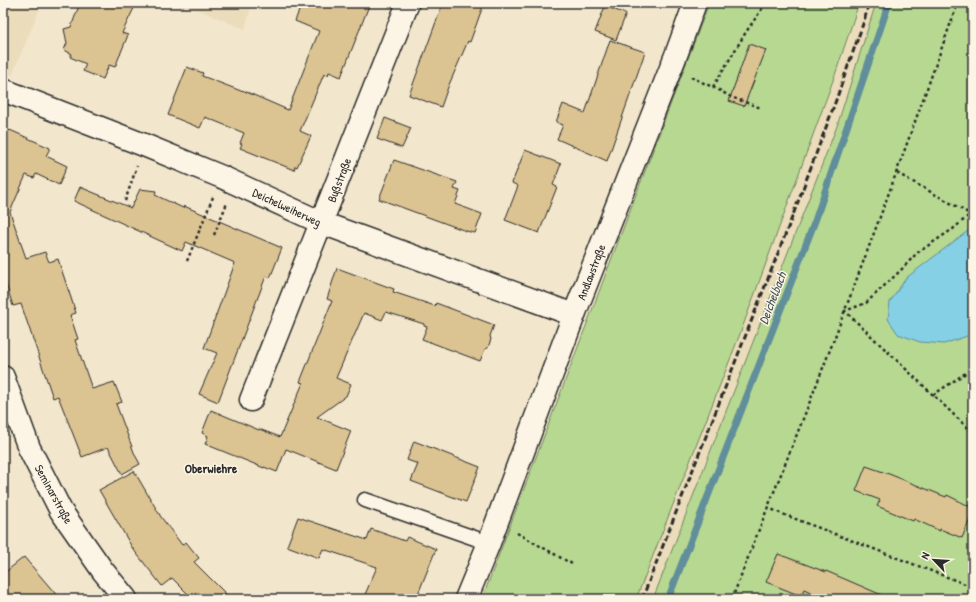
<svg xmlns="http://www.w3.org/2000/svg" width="976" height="602" viewBox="0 0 976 602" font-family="'Patrick Hand',sans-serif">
<rect width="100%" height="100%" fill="#f2e6cc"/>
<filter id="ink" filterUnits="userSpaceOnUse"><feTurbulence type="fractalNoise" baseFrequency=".025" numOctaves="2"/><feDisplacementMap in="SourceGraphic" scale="8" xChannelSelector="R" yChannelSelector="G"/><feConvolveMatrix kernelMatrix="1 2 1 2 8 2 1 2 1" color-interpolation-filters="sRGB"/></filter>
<g filter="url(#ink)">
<g fill="#ebdcbb">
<path d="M3 3H42L12 75 3 72Z"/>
<path d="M181 3H252L245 29Z"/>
<path d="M859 3H876L837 126 653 599H636L740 334 835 75Z"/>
</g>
<g fill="#b6d891" stroke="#70825e">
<path d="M709 3H859L835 75 740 334 636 599H482Z"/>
<path d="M876 3H973V599H653L837 126Z"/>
</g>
<path fill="#85d0e5" stroke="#618e9b" d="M973 227V334L944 344 920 342 898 334 888 319 890 302 906 278Z"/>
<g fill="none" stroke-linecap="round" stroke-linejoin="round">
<path stroke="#618e9b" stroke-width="7" d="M668 599 815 221 889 3"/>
</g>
<g fill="#dbc392" stroke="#2b2b2b">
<path d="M80 3H122L134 8 122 33 128 35 115 67 109 65 103 79 83 71 86 64 70 57 72 54 64 50 67 43 64 29 71 27Z"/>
<path d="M302 3H370L341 77 329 72 328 75 324 74 300 131 311 136 297 167 295 166 294 170 240 148 242 144 240 143 244 133 205 117 200 128 168 115 187 67 203 73 202 76 241 91 242 90 288 110 319 31 295 21Z"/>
<path d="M443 3H484L470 42 468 41 448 87 441 107 409 95Z"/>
<path d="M605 6 626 14 616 40 595 32Z"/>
<path d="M610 40 645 52 607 161 557 139 563 125 556 122 563 104 585 113Z"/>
<path d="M749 44 766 50 744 106 729 101Z"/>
<path d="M385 118 411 128 402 148 377 139Z"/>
<path d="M3 128 9 131 10 130 50 148 46 156 67 166 59 185 36 174 34 178 26 175 10 212 26 258 45 252 49 262 58 259 76 313 70 315 78 339 75 340 92 389 114 382 122 402 116 404 135 455 140 464 122 474 108 447 82 457 58 396 53 398 21 304 13 306 3 275Z"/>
<path d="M525 150 561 164 553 185 557 187 539 233 505 220 518 186 512 183Z"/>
<path d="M394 160 457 182 454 189 460 191 455 204 482 214 475 233 466 231 379 199Z"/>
<path d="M80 187 131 208 140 189 156 191 155 195 183 208 184 206 282 248 270 278 266 276 218 402 199 394 217 353 204 348 235 263 186 242 182 251 74 201Z"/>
<path d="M337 268 394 289 393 292 435 306 436 303 494 325 490 336 491 339 488 348 485 349 480 361 422 339 427 327 424 326V324L386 312 382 320 364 313 336 378 351 384 346 396 317 417 351 431 336 469 286 449 277 472 264 467V468L205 444 208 436 202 433 211 410 259 430V429L280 437 303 383 300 382 332 301 327 299Z"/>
<path d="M414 441 480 467 466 502 411 481 418 464 407 460Z"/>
<path d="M866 466 889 474 946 497 947 495 973 508V512L962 538 940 529V531L914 519 913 521 877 506 880 500 856 491Z"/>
<path d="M134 471 161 517 182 545 186 542 199 558 194 562 231 599H193L172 578 162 586 133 549 99 490Z"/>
<path d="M298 517 367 540 371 529 405 541 407 537 436 549 416 599H363L377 567 323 549 319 558 287 546Z"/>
<path d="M778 554 826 572V571L891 599H826L804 589 801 596 766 582Z"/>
<path d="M24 557 60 599H3V574Z"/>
</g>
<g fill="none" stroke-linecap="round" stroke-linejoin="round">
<g stroke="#2b2b2b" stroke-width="17">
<path id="service" d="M365 500 489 543"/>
</g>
<g stroke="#2b2b2b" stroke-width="25">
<g id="minor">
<path d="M3 90 144 145 222 177 322 223 574 315"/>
<path d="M3 377 29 448 61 511 103 571 126 599"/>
<path d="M251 400 408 3"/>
<path d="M466 599 489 543 574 315 676 55 695 3"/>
</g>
</g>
<g stroke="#2b2b2b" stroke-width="2.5" stroke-dasharray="3 3" stroke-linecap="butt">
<path d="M691 77 719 90 731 97 761 108"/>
<path d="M713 87 746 32 766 3"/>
<path d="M897 173 970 214"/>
<path d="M125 201 137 166"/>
<path d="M973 212 953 229 917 253 900 271 866 303 845 311 973 433"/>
<path d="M214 235 227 203"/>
<path d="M187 261 213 197"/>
<path d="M933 395 973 368"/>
<path d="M767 507 780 513 973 587"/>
<path d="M517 533 572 564"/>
<path d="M732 599C769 502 809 407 845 310 884 208 921 105 958 3"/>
</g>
<use href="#service" stroke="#fcf5e5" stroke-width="14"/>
<use href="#minor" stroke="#fcf5e5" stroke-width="22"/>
<path stroke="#2b2b2b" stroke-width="3" stroke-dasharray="6 3" stroke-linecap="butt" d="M642 599 793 215 831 114 864 21 869 3"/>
</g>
</g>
<g text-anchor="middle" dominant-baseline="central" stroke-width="3" stroke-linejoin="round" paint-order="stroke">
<g font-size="12" fill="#2b2b2b" stroke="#fcf5e5">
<text transform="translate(339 180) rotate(-69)">Bußstraße</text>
<text transform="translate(287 207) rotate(25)">Deichelweiherweg</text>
<text transform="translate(591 272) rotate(-69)">Andlawstraße</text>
<text transform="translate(54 494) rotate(61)">Seminarstraße</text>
</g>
<g font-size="13" font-style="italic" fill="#42545a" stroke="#fcf5e5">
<text transform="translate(772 298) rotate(-69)">Deichelbach</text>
</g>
<g font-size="13" font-weight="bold" fill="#2b2b2b" stroke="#fcf5e5">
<text x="211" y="468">Oberwiehre</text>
</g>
</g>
<rect width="976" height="602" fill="none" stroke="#fcf5e5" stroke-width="16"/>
<rect x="8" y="8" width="960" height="586" fill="none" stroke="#2b2b2b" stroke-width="1.5" filter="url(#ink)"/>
<g transform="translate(934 560) rotate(295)" stroke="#fcf5e5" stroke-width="3" paint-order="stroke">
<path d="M0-3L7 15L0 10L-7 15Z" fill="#2b2b2b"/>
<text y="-6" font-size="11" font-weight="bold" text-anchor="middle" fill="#2b2b2b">N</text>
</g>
</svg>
